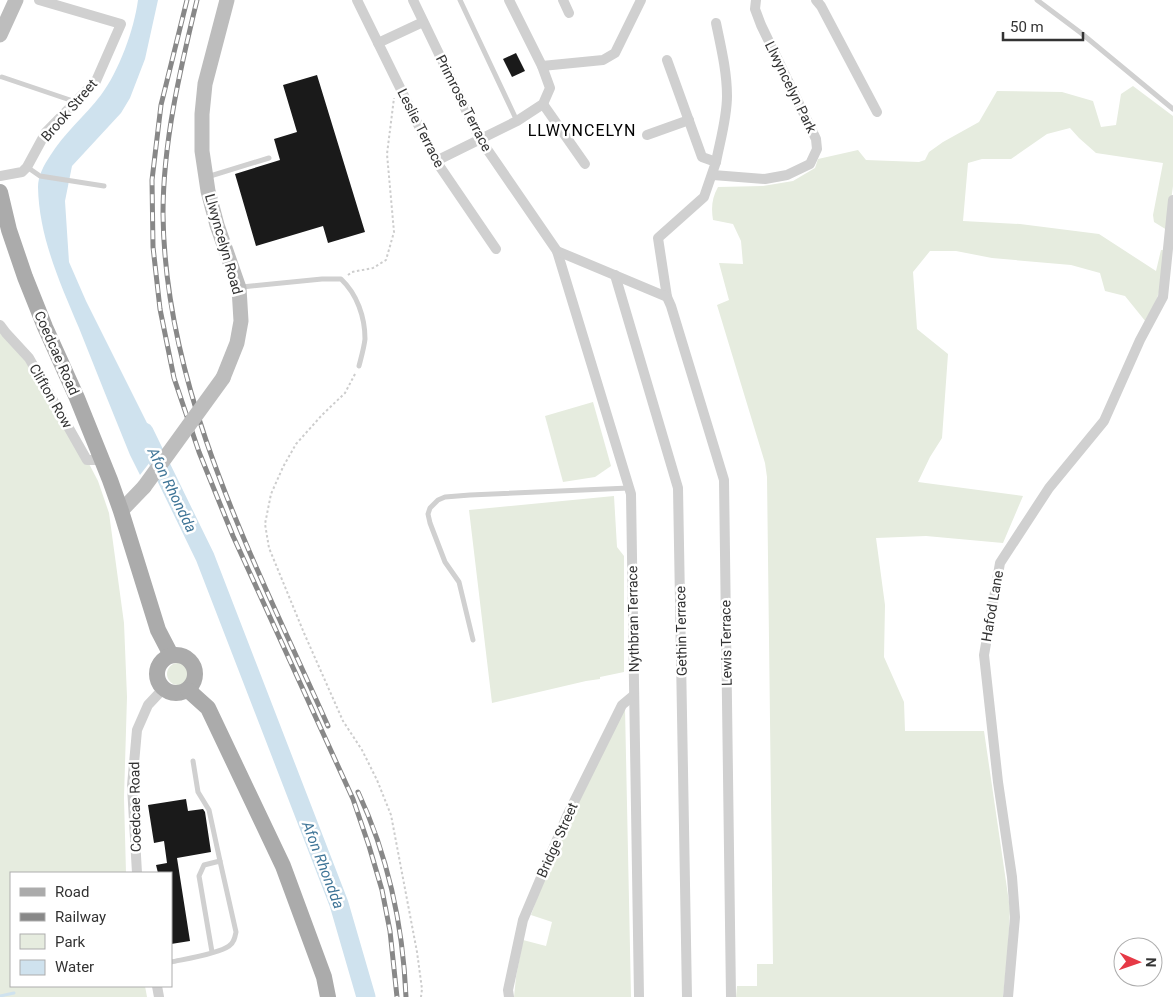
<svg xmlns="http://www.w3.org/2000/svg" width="1173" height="997" viewBox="0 0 1173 997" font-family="Roboto,sans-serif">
<rect width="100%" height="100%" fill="#fff"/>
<g fill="#e6ecdf">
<path d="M1133 86 1173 116V186L1167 230 1154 222 1153 215 1163 163 1096 153 1079 138 1070 128 1047 134 1011 159H982L968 163 963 221 1020 224 1099 234 1156 271 1161 250H1165L1162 283 1157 298 1146 322 1125 296 1105 291 1100 273 1071 265 992 258 956 251H930L913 272 917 329 948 354 942 438 930 457 918 482 1023 496 1003 543 926 536 876 538 885 605 884 657 904 702 905 731H984L1010 909 1008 949 1003 997H736L737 986H757V964H773L767 477 765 463 717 305 729 300 719 263 743 264 741 241 733 224 713 220C711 207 712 198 718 187L763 186 793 181 815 168 818 159 858 150 866 160 919 162 925 160 929 152 943 142 979 122 997 91 1062 92 1093 101 1101 127 1116 125 1121 94Z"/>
<path d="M0 325 29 358 87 460 98 481 109 513 124 623 127 697 124 798 126 873H11V986H145L147 997H0Z"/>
<path d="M593 402 611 466 595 477 563 482 545 416Z"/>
<path d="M614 496 617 547 624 556V672L600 677V679L586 681 492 703 469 510Z"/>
<circle cx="178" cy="674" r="11"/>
<path d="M625 708 631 997H514L516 977 523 940 546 946 552 922 531 915C556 843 592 776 625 708Z"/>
</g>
<path fill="#cfe2ee" d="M138 0H158L145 59 130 98 121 113 72 166 65 201 69 262 86 301 160 449 140 475 130 455C113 413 96 371 79 328 60 283 39 237 38 187 38 176 44 165 50 156 64 133 85 116 101 95 119 71 134 30 138 0Z"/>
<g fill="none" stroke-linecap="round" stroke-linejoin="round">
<path stroke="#cfe2ee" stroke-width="3" d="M0 996 14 993"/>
<path stroke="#cfe2ee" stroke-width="19" d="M144 432 205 557 339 904 366 997"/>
</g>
<g fill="#1a1a1a">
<path d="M516 53 525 71 512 77 503 59Z"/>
<path d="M317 75 365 232 328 243 323 226 256 246 235 174 280 160 274 139 297 132 283 85Z"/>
<path d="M186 799 188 811 203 809 205 812 211 852 177 858 190 941 171 944V873H158L156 865 167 863 164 841 154 843 148 805Z"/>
</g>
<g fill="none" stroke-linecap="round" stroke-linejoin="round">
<g stroke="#cdcdcd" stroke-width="2" stroke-dasharray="2.5 2.5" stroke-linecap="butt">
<path d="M348 275 352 272 373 268 386 260 394 232 387 154 394 98"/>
<path d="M355 374 345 393 322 415 296 444 283 467 271 494 265 524 269 548 304 633 343 721 362 750 377 780 391 815 417 952 422 989 421 997"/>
</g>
<g stroke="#d0d0d0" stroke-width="5">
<path d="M460 0 517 121"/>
<path d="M1037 0 1081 33 1173 109"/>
<path d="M2 77 76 102"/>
<path d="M27 167 40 176 104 186"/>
<path d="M207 177 269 158"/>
<path d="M242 287 322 279H341C357 294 365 317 365 339 364 348 361 358 359 366"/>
<path d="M473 640 459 582 445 562 430 523 428 514 430 508 438 500 445 497 470 495 629 488"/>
<path d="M193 761 198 792 209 810 220 861"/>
<path d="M171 962C185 959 218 954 229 946 234 943 235 937 236 932L220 861 204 865 199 876 212 952"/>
</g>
<g stroke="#d0d0d0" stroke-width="10">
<path d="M357 0 436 161 496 249"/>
<path d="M413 0 480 139 557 251 631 494 639 997"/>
<path d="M563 0 569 13"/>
<path d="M816 0 821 6 877 112"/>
<path d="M716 23C721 47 727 72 727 96 727 118 720 141 716 162"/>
<path d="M378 43 423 22"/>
<path d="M667 60 702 157 716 162 704 197 658 238 667 297 671 306 724 480 731 997"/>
<path d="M542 66 603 60 615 53 641 0"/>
<path d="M543 104 585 164"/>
<path d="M647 135 689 120"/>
<path d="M436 161 517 121 543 104 550 88 542 66 509 0"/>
<path d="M713 175 765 179 787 175 810 164 817 149 816 139 761 25 755 9 756 0"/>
<path d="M0 176 22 172 27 167 46 132 96 81 121 24 39 0"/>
<path d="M557 251 667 297"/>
<path d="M615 275 678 488 687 997"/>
<path d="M0 325 6 333 29 358 87 460H102"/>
<path d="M137 873 132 786 137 730 148 705 163 689"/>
<path d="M157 986 159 997"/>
<path d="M509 997 508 990 523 920 567 816 622 705 634 695"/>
<path d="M1008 997 1015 917 1012 877 998 782 984 655 1000 563 1049 488 1104 421 1140 340 1163 297 1173 200"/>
</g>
<g stroke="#bdbdbd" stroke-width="15">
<path d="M0 35 16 0"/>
<path d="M223 378 237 343 241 321 239 288 217 225 208 191 202 151V114L205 84 227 0"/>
<path d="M121 511 144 487"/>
</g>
<g stroke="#ababab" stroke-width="16">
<path d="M0 192 9 230 25 277 45 327 77 398 110 480 121 511 158 630 171 655"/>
<circle cx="176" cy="674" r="19"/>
<path d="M188 690 208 708 283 866 324 977 328 997"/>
</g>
<g stroke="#888" stroke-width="5">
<g id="rail">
<path d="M187 0 161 105 152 180 153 247 160 309 174 378 199 452 233 536 353 799 369 846 382 890 390 931 397 997"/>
<path d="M197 0C180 70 163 142 163 214 165 395 256 564 328 726"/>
<path d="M358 792C388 856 403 926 406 997"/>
</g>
</g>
<use href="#rail" stroke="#fff" stroke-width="3" stroke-dasharray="9" stroke-linecap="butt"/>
<path stroke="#bdbdbd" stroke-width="15" d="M144 487 223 378"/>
</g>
<g text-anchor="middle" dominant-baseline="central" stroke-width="5" stroke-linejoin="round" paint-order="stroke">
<g font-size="14" fill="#333" stroke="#fff">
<text transform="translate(791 87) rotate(64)">Llwyncelyn Park</text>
<text transform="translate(464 103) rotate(63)">Primrose Terrace</text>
<text transform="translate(69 110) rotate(-49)">Brook Street</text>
<text transform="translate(421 128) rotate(63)">Leslie Terrace</text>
<text transform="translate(224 244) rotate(74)">Llwyncelyn Road</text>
<text transform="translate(57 353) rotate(66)">Coedcae Road</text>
<text transform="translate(51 396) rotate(60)">Clifton Row</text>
<text transform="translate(992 606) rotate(-80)">Hafod Lane</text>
<text transform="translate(633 619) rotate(-91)">Nythbran Terrace</text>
<text transform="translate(681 631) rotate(-91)">Gethin Terrace</text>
<text transform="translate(726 643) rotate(-91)">Lewis Terrace</text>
<text transform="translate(135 807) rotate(-91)">Coedcae Road</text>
<text transform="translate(557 840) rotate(-66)">Bridge Street</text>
</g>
<g font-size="15" font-style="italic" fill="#3f7597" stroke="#fff">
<text transform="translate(172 490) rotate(64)">Afon Rhondda</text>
<text transform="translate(323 865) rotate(69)">Afon Rhondda</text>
</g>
<g font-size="16" letter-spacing="1" fill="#000" stroke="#fff">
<text x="582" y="130">LLWYNCELYN</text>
</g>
</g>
<rect x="10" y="872" width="162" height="115" fill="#ffffff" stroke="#adadad"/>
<rect x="20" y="888" width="25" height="8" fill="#ababab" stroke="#adadad"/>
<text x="55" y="897" font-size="15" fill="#333333">Road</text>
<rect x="20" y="913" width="25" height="8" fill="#888888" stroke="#adadad"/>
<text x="55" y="922" font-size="15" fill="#333333">Railway</text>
<rect x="20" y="934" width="25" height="15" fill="#e6ecdf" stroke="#adadad"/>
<text x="55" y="947" font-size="15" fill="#333333">Park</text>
<rect x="20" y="960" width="25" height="15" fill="#cfe2ee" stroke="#adadad"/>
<text x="55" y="972" font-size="15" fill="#333333">Water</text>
<g transform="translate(1138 962) rotate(92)"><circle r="24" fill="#ffffff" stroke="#adadad"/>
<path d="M0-4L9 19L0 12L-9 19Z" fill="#e63946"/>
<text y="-8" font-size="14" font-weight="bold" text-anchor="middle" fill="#333333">N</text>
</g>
<path d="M1003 32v8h80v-8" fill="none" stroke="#333333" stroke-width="2.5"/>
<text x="1010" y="32" font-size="15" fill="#333333" stroke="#ffffff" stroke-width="4" paint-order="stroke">50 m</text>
</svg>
